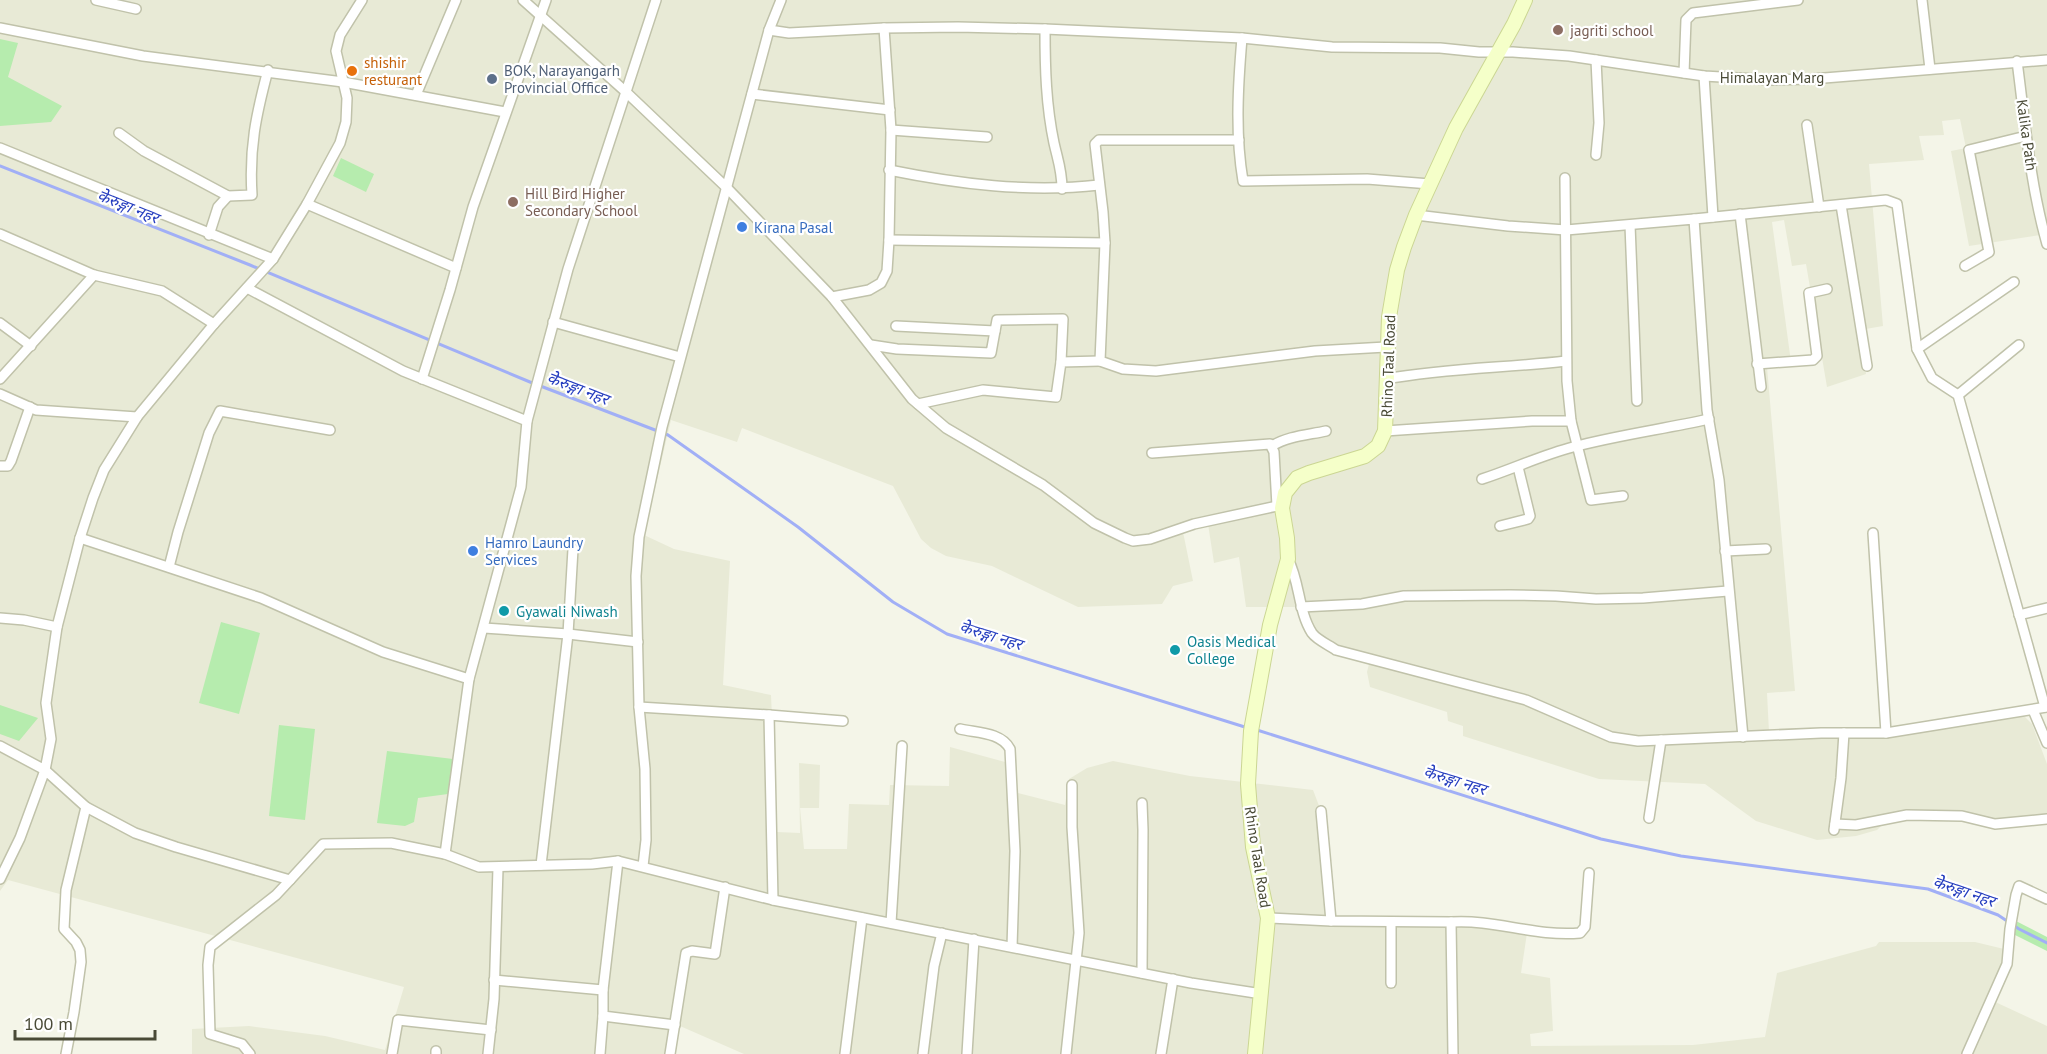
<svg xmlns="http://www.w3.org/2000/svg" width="2047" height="1054" viewBox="0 0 2047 1054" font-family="'PT Sans','Noto Sans Devanagari',sans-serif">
<rect width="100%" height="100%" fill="#f4f5e8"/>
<g fill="#e8ead6">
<path d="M0 0H2047V234L1969 246 1951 151 1966 148 1960 119 1942 121 1944 135 1919 136 1924 160 1869 164 1883 326 1860 330 1866 374 1827 387 1806 264 1792 266 1784 220 1772 222 1791 362 1767 367 1795 691 1767 693 1769 732 1643 738 1612 735 1566 715 1332 651 1314 633 1301 607H1246L1239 557 1214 563 1208 524 1183 532 1193 581 1173 586 1162 604 1078 607 992 566 946 556 931 548 921 539 893 486 742 428 737 442 671 420 644 535 674 549 730 561 723 685 771 695 777 832 800 833 799 763 820 765 819 808H800L804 849H847L849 804 889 805 890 785 949 786 950 747 1005 762 1006 790 1065 805 1069 779 1087 768 1113 761 1190 776 1313 790 1321 811 1329 918 1273 916V924L1447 927 1450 1054H744L680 1026 674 1054H192V1029L249 1026 325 1036 385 1050 404 987 8 880 0 891Z"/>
<path d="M1369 664 1529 704 1637 744 1808 739H1881L2024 716 2032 724 2047 764V815L1997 822 1946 810 1887 820 1877 830 1856 836 1817 840 1756 821 1705 784 1599 779 1463 736V726L1448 721 1447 712 1370 687 1367 672Z"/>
<path d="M1461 927 1498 928 1527 933 1521 973 1550 978 1553 1031 1530 1034 1531 1046 1693 1045 1765 1037 1777 973 1876 946 1879 942H1975L2004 949 2002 964 1970 1038 1991 1000 2047 1026V1054H1457L1455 929Z"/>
</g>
<g fill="#b6ecae">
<path d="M0 39 18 43 8 77 62 106 51 122 0 126Z"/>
<path d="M341 158 374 174 366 192 333 176Z"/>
<path d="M221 622 260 633 239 714 199 703Z"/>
<path d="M0 705 38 718 19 741 0 734Z"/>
<path d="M279 725 315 729 305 820 269 816Z"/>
<path d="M387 751 453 759 448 794 418 798 414 822 405 826 377 823Z"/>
<path d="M2014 920 2047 937V951L2013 934Z"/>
</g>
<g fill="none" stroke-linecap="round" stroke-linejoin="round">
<g stroke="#a1aff6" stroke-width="3">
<path d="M0 166 250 265 530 382 668 435 798 527 893 602 947 634 1248 728"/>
<path d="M1257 730 1601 839 1681 856 1928 889 1998 915 2019 929 2047 943"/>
</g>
<g stroke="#c0c2aa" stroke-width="12">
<g id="street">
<path d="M96 0 136 9"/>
<path d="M523 0 626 92 727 188 832 297 912 399 946 428 1043 485 1094 523 1125 538 1133 541 1150 539 1194 524 1277 506 1282 508"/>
<path d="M1922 0 1930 69"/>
<path d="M0 28 143 56 343 82 505 112"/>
<path d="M884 28 958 27 1045 29 1242 38 1332 47 1440 48 1479 52H1513L1569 56 1704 76 1773 80 1812 79 2047 60"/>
<path d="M1045 29C1045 68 1046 105 1054 143 1058 161 1062 170 1062 189"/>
<path d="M769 30 789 33 884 28 891 130 889 240 887 271 881 283 869 290 832 297"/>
<path d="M1242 38C1238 85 1235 134 1243 181L1367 179 1430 184"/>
<path d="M2017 61C2025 122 2030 184 2047 244"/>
<path d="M1684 73 1686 20 1693 13 1798 0"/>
<path d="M1704 76 1713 217"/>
<path d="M752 94 890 110"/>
<path d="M416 95 456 0"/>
<path d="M1807 125 1819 207"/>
<path d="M891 130 987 137"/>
<path d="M119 133 144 151 228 196 252 195C249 148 256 115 268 70"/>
<path d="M1239 140H1099L1095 144 1103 212 1105 243 1100 361 1123 369 1156 371 1315 351 1386 347"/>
<path d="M0 148 273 259"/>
<path d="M1596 155 1599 123 1596 60"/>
<path d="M889 170C958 184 1029 193 1099 185"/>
<path d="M1565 178 1567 381 1571 421 1591 500 1623 496"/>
<path d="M307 204 456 268"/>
<path d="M1841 205 1867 366"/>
<path d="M1740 214 1761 387"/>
<path d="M1416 215 1508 226 1566 230 1694 219 1707 410 1719 480 1743 737"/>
<path d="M1694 219 1886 200 1897 204 1917 349 1932 378 1958 395 2045 707"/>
<path d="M1630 225 1637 401"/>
<path d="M0 234 94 275 162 291 214 324"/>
<path d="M209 235 218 207 228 196"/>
<path d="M889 240 1105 243"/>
<path d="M1965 266 1989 252 1969 150 2026 136"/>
<path d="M247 288 403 371 527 421"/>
<path d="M553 322 680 357"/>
<path d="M0 323 31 346"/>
<path d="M896 326 995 331"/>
<path d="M871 345 897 349 991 353 997 320 1063 319 1061 362"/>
<path d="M1917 349 2014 282"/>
<path d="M1757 364 1813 360 1817 356 1809 293 1827 289"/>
<path d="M0 379 94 275"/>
<path d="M422 379 450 290 473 207 546 0"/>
<path d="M1386 379C1446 368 1506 368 1566 361"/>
<path d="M0 394 36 410 137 417"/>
<path d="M1958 395 2019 345"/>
<path d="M918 404 983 390 1056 397 1061 362 1100 361"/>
<path d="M1385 431 1532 421H1571"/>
<path d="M1272 446C1288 436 1308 435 1326 431"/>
<path d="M1152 453 1270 444 1274 452 1277 506"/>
<path d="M0 466H8L11 461 30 407"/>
<path d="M1482 479C1513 469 1542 455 1573 447 1618 435 1664 429 1709 419"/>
<path d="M1500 526 1528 519 1530 516 1518 467"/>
<path d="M1873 533 1886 733"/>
<path d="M80 538 261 598 383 652 469 679"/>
<path d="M1725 551 1766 549"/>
<path d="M1288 559C1300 582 1298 611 1312 633 1317 640 1329 645 1336 650L1526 700 1611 737 1638 741 1821 733H1886L2047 707"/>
<path d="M169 567 178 532 209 433 220 411 330 430"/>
<path d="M1301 607 1362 604 1404 596 1510 595 1556 596 1596 599 1643 598 1728 591"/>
<path d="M2019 615 2047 608"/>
<path d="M0 618 24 620 57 627"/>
<path d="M484 628 568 634 638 642"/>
<path d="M639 707 769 715 773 900"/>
<path d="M2033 710 2047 743"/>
<path d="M769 715 843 721"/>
<path d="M960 729C977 733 1001 732 1010 749L1015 851 1012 947"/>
<path d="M0 746 45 770 51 739 46 703 57 627 80 538 93 498 104 470 137 417 214 324 273 259 307 204 340 143 346 122 347 98 336 51 340 35 362 0"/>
<path d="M1142 803 1143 830 1142 973"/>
<path d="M1321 811 1331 921"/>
<path d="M1649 818 1661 740"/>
<path d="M1835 824 1856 825 1907 815 1962 816 1995 824 2047 819"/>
<path d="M1834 830 1841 778 1844 733"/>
<path d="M445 854 469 679 521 487 527 421 568 269 656 0"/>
<path d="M618 861 603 990V1016L675 1025"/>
<path d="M541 865 568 634 573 549"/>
<path d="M643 866 646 840 645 769 639 707 636 576 639 537 662 427 769 30 781 0"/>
<path d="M0 879 20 838 45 770 86 807 135 833 176 847 290 880 323 844 391 843 445 854 479 867 592 864 618 861 773 900 1191 983 1262 994"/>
<path d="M1268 918 1331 921 1451 922 1453 1054"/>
<path d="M1391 922V983"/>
<path d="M1451 922C1495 919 1535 937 1580 933L1585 927 1589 873"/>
<path d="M891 923 902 746"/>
<path d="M494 980 603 990"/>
<path d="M436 1051V1054"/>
<path d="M66 1054 74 1012 81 962 80 950 76 942 64 929 66 890 86 807"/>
<path d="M250 1054 242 1044 210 1034 208 965 210 947 276 895 290 880"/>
<path d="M392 1054 398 1020 491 1030"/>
<path d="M488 1054 494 999 498 868"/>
<path d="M600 1054 603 1016"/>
<path d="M670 1054 686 953 692 951 715 954 725 887"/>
<path d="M845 1054 862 918"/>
<path d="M923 1054 934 966 942 933"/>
<path d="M967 1054 974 939"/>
<path d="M1066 1054 1079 933 1072 827V785"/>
<path d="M1161 1054 1173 979"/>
<path d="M1967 1054 2007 964 2010 929 2016 895 2019 886 2047 899"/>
</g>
</g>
<g stroke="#cbd693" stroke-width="16">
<path id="secondary" d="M1255 1054 1268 918 1253 847 1248 784 1251 731 1270 625 1288 559 1287 538 1282 508 1285 493 1297 478 1309 473 1365 456 1378 446 1385 431 1389 317 1397 270 1404 247 1416 215 1456 128 1514 24 1525 0"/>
</g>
<use href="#street" stroke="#fff" stroke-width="9"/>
<use href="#secondary" stroke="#f5ffc9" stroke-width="14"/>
</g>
<g fill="#8d6e63" stroke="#fff" stroke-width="2">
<circle cx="1558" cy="30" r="6"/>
<circle cx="513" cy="202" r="6"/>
</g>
<circle fill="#e8710a" stroke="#fff" stroke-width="2" cx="352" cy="71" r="6"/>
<circle fill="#5c6f8a" stroke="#fff" stroke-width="2" cx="492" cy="79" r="6"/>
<g fill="#3f7fe0" stroke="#fff" stroke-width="2">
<circle cx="742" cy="227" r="6"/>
<circle cx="473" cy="551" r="6"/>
</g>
<g fill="#0f9aa8" stroke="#fff" stroke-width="2">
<circle cx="504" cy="611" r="6"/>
<circle cx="1175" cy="650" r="6"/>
</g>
<g text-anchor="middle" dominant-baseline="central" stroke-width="4.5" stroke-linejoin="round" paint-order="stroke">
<g font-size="15" fill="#785e54" stroke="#fff" text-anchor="start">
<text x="1570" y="30">jagriti school</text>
<text x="525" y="193">Hill Bird Higher<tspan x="525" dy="17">Secondary School</tspan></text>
</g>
<g font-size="15" fill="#c56008" stroke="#fff" text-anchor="start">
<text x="364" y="62">shishir<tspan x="364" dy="17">resturant</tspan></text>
</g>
<g font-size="15" fill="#4e5e75" stroke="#fff" text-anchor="start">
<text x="504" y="70">BOK, Narayangarh<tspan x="504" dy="17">Provincial Office</tspan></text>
</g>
<g font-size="15" fill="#494a36" stroke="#fff">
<text x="1772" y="77">Himalayan Marg</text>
<text transform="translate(2027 135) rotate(82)">Kalika Path</text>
<text transform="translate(1388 366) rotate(-88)">Rhino Taal Road</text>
<text transform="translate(1258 857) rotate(81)">Rhino Taal Road</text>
</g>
<g font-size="15" fill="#366cbe" stroke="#fff" text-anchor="start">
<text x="754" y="227">Kirana Pasal</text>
<text x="485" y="542">Hamro Laundry<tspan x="485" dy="17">Services</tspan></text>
</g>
<g font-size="15" fill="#0d838f" stroke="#fff" text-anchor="start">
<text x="516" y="611">Gyawali Niwash</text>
<text x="1187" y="641">Oasis Medical<tspan x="1187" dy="17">College</tspan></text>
</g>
<g font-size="16" font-style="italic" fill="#263ebf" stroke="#fff">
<text transform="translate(128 206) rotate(22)">केेरुङ्गा नहर</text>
<text transform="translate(578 388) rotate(21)">केेरुङ्गा नहर</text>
<text transform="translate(991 635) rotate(17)">केेरुङ्गा नहर</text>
<text transform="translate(1455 780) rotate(17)">केेरुङ्गा नहर</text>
<text transform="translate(1964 891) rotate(19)">केेरुङ्गा नहर</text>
</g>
</g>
<path d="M15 1030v9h140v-9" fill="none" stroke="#494a36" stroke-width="3"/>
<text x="24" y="1030" font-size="18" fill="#494a36" stroke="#ffffff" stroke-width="4.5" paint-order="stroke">100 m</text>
</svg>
